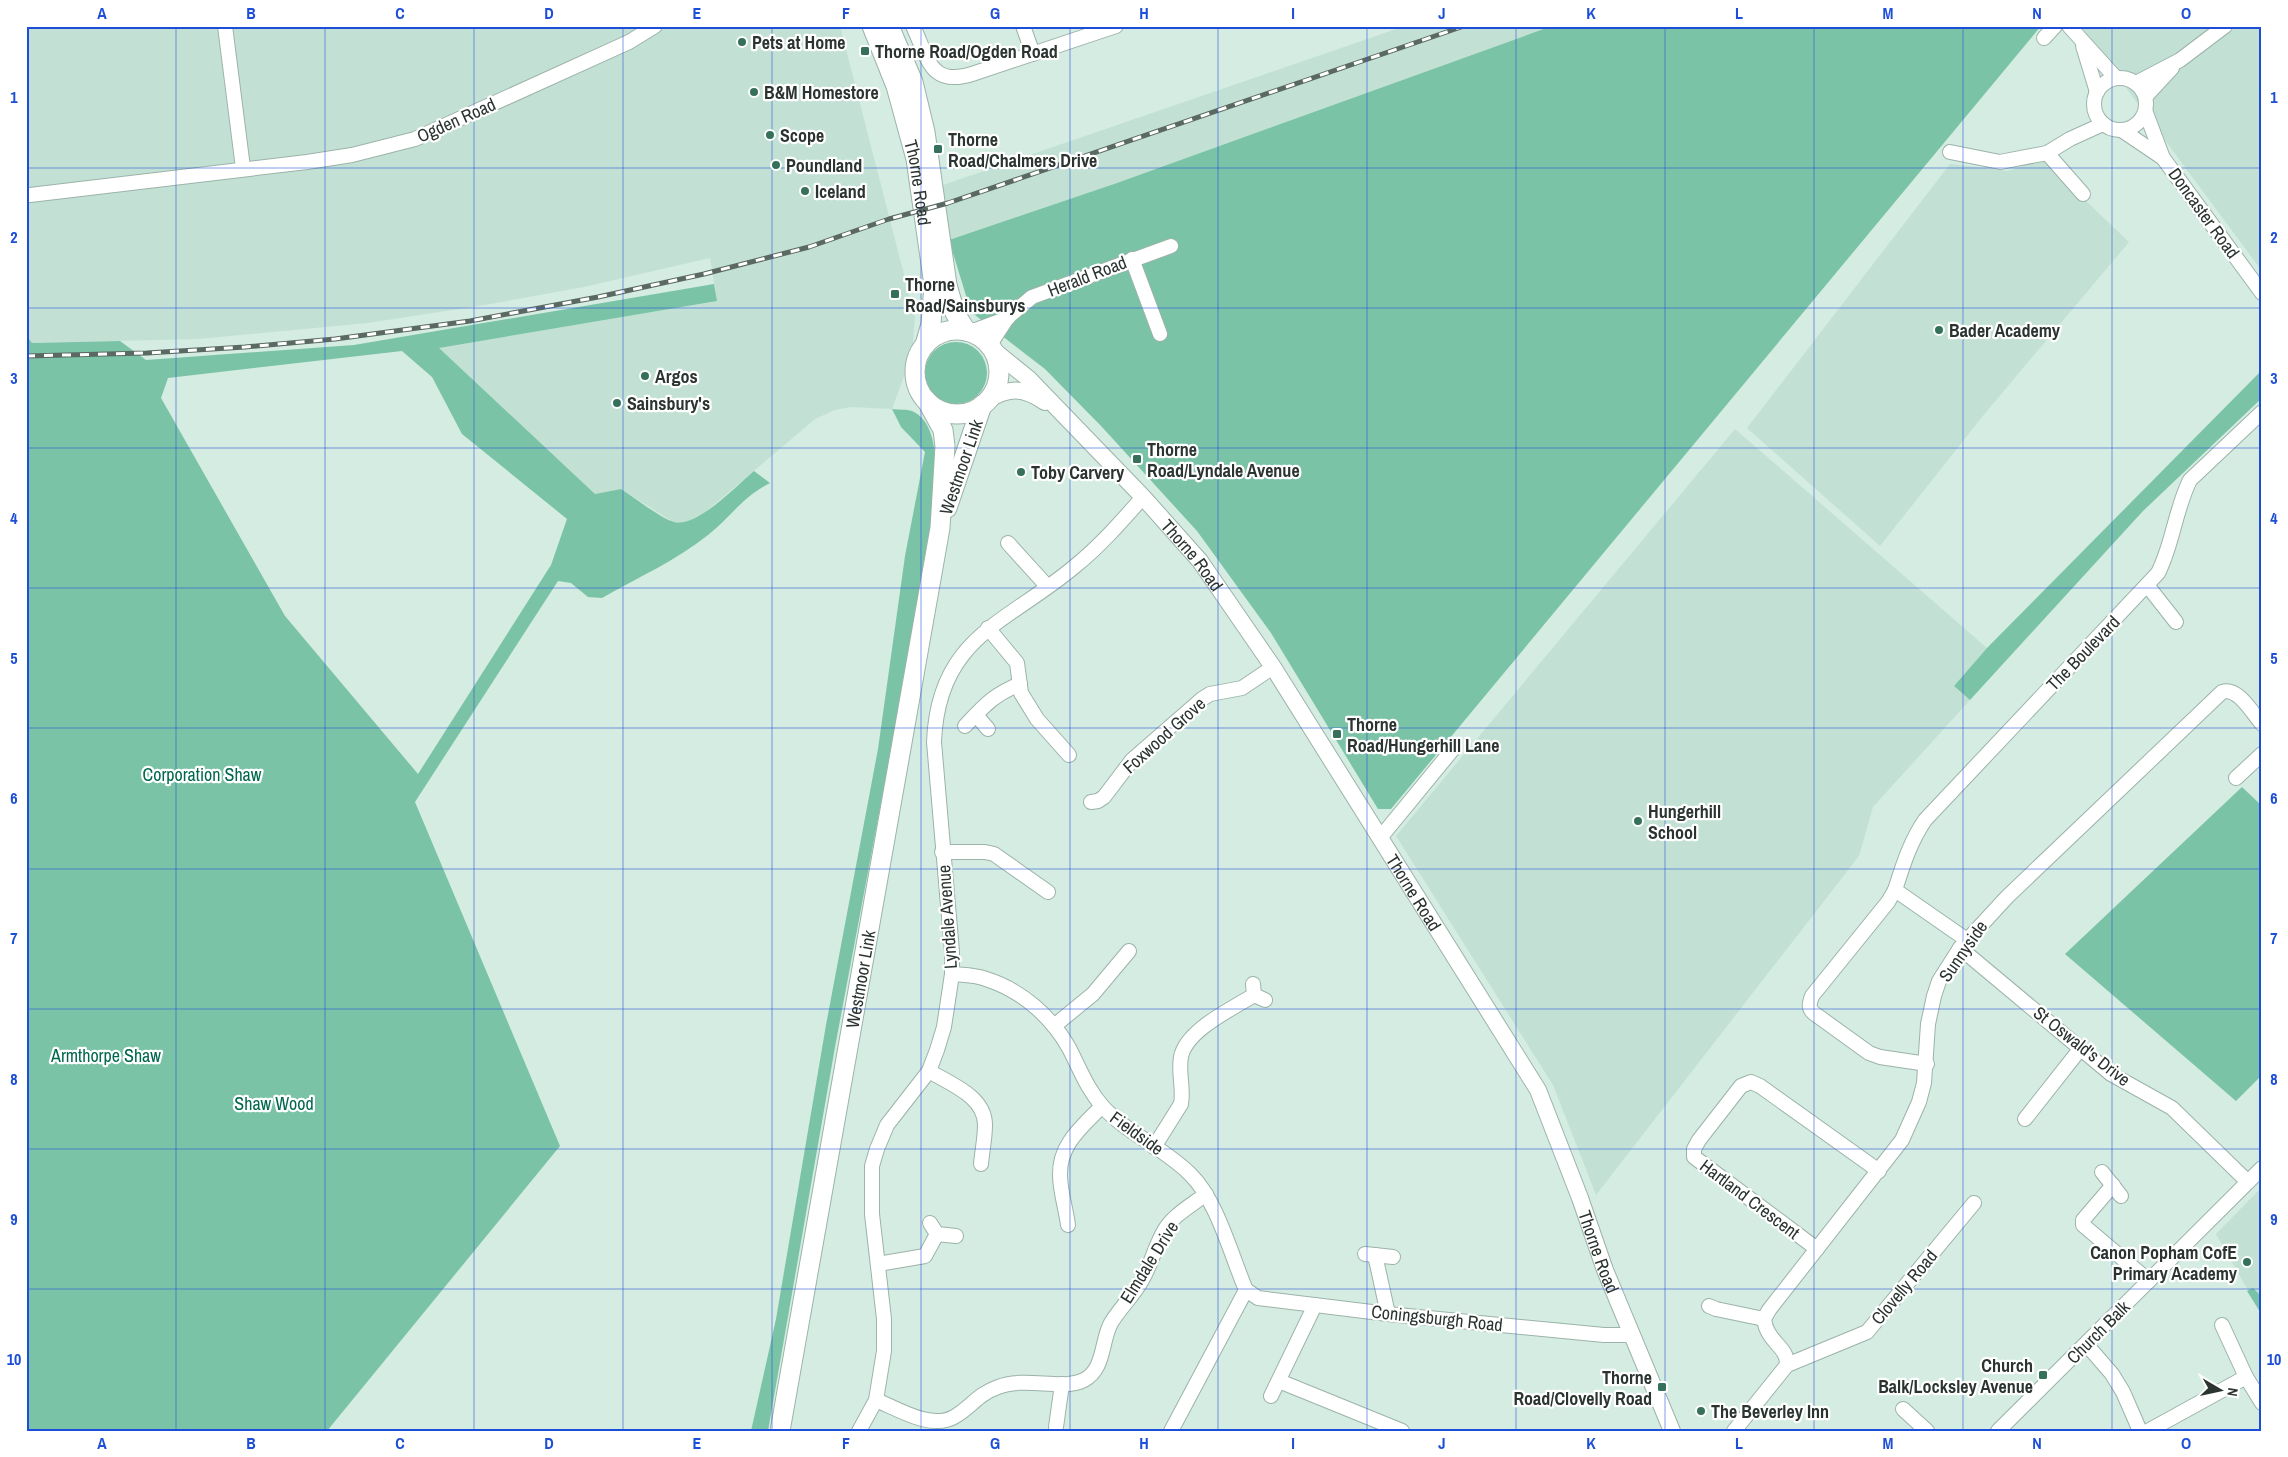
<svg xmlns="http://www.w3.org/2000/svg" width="2288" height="1457" viewBox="0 0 2288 1457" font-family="'Archivo Narrow',sans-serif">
<rect width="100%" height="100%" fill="#d4ece1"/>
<g fill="#c2e1d4">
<path d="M26 26H840L915 317 912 355 892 409 851 407 835 410 815 419 703 514 687 523 673 522 621 489 595 494 438 348 717 301 710 258 584 287 485 305 368 323 199 339 32 343 26 335Z"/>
<path d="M1405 26H1552L1117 183 949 240 937 187Z"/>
<path d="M2081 26H2262V271L2101 54Z"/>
<path d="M2042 159 2129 242 1982 417 1880 546 1747 428 1950 164 2008 171Z"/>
<path d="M1735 429 1987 648 1954 686 1970 700 1873 807 1859 856 1596 1195 1553 1085 1396 836Z"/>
<path d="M2262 1187V1315L2216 1234Z"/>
</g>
<g fill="#7bc3a7" fill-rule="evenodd">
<path d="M1552 26H2041L1391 809H1378L1271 633 1197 531 1102 427 1045 369 971 312 949 240 1117 183Z"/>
<path d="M714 284 717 301 439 348 595 494 621 489C634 497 660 518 674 522 697 528 736 486 754 471L770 483C742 497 731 517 708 535 677 560 637 578 602 598L588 597 571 583 558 581 415 802 560 1146 327 1431H26V335L32 343 120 341 146 360 354 345ZM402 351 432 377 462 434 567 519 551 565 418 774 285 616 161 398 168 378Z"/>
<circle cx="956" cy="373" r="31"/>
<path d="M2262 370V398L2143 511 1970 700 1954 686 1987 648Z"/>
<path d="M892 409C898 410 907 409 912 411 947 426 934 501 932 532L835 1047 768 1431H751L776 1319 826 1025 878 749 905 556 925 452 901 427Z"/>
<path d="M2242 787 2262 806V1075L2236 1101 2065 954Z"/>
<path d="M2253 1288 2262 1297V1315L2247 1291Z"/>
</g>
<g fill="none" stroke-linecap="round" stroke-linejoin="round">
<g stroke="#9cb3a9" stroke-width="16">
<g id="minor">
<path d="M225 26 243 168"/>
<path d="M913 26C928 58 930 87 972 74L1116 26"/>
<path d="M1023 26 1033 54"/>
<path d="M2069 26 2116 78"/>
<path d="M2044 38 2055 26"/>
<path d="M2083 46 2097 92"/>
<circle cx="2120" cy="104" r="26"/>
<path d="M2136 83 2180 60 2225 26"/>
<path d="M2146 96 2172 68"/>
<path d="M2146 113 2163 158 2262 293"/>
<path d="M2123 131 2163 158"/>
<path d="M1950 152 2000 162 2047 153 2070 139 2103 124"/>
<path d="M2047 153 2083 194"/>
<path d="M30 195 307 162 352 155 415 139 629 42 655 26"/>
<path d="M1132 259 1160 334"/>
<path d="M970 332 1008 318"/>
<path d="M989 346 1008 317 1032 297 1171 246"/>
<path d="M1008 543 1047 586"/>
<path d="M2147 585 2176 622"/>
<path d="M988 628 1017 663 1021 693 1037 719 1069 755"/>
<path d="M976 715 988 729"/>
<path d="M965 726C984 706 993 695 1020 684"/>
<path d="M2236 778 2262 754"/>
<path d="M1091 802 1098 801 1104 797 1132 760 1202 699 1210 694 1242 688 1273 667"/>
<path d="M1380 838 1453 749"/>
<path d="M942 852H985L994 854 1048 892"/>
<path d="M1895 890 1888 902 1812 996C1809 1004 1808 1009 1815 1014L1869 1053 1880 1057 1927 1064"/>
<path d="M1967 940 1895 890C1903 865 1910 842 1925 820L2158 573C2173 544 2175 510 2190 480L2262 412"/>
<path d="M1960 948 2111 1074 2172 1108 2248 1182"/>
<path d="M952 974C963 975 976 975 986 979 1021 990 1051 1016 1069 1048 1080 1069 1087 1089 1103 1107 1128 1134 1164 1148 1190 1174 1217 1200 1231 1255 1246 1290L1258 1298 1388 1314 1604 1335H1625L1631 1333"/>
<path d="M1253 984 1254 995 1265 1000"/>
<path d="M1054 1026 1093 994 1129 951"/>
<path d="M929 1071C950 1084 985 1096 985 1125 985 1138 982 1152 981 1164"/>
<path d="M2025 1119 2081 1048"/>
<path d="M1154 1147 1181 1104C1184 1088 1178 1073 1181 1057 1186 1030 1232 1009 1254 995"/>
<path d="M2102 1172 2121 1196"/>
<path d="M2113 1185 2083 1220V1225L2149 1281"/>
<path d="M930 1223 937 1234 956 1236"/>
<path d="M1068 1225C1066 1209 1060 1191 1060 1175 1059 1144 1083 1126 1102 1106"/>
<path d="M1817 1249 1694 1157V1149L1699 1140 1741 1086 1751 1082 1760 1086 1879 1171"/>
<path d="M1365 1254 1393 1257"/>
<path d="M1375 1255 1388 1314"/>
<path d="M878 1264 925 1256 937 1234"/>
<path d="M1709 1306 1716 1309 1764 1319"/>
<path d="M2222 1325 2246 1377 2262 1403"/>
<path d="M2086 1344 2112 1374 2123 1392 2140 1431"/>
<path d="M1787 1365C1788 1346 1767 1343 1764 1319L1769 1310 1902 1140 1919 1102 1924 1083 1928 1024 1934 996 1939 981 1960 948 2007 897 2222 692C2238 686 2253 714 2262 724"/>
<path d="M1279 1381 1402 1431"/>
<path d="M1271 1396 1315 1305"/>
<path d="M876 1400C898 1409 931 1430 954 1417 972 1407 976 1395 998 1387 1026 1376 1062 1391 1084 1380 1105 1369 1101 1341 1111 1323 1120 1308 1133 1296 1142 1280 1151 1265 1155 1246 1164 1231 1173 1215 1192 1205 1206 1194"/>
<path d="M1903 1409 1927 1431"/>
<path d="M1056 1427 1062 1384"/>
<path d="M859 1431 876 1400 884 1351V1319L872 1214V1166L877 1149 887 1125 929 1071 937 1050 944 1027 952 974V952L934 742C938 637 1007 623 1074 567 1100 546 1121 522 1143 497"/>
<path d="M1171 1431 1246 1290"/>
<path d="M1734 1431 1787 1365 1867 1332 1974 1203"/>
<path d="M1998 1431 2262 1168"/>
<path d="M2148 1431 2246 1377"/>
</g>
</g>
<g stroke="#9cb3a9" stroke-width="18">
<g id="major">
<path id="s1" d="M992 349 1029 379 1143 497 1200 561 1273 667 1538 1090 1580 1198 1605 1270 1672 1431"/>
<path d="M987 400C1010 387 1023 387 1045 402"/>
</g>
</g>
<g stroke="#9cb3a9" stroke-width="21">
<g id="highway">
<path id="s2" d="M872 26 896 86 916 159 934 285 931 324 925 345"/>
<path d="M889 26 913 82 925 132 947 285 955 313 966 331"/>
<circle cx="957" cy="372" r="42"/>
<path d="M947 508 982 405"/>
<path id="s3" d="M780 1431 940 528 945 446 943 430 927 401"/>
</g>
</g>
<use href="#minor" stroke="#fff" stroke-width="14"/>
<use href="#major" stroke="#fff" stroke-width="16"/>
<use href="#highway" stroke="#fff" stroke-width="19"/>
<g stroke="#5b6963" stroke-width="5">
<path id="rail" d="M26 356 147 353 245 347 335 339 470 321 598 297 704 274 809 247 889 219 948 203 1464 26"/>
</g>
<use href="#rail" stroke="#fff" stroke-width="3" stroke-dasharray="9" stroke-linecap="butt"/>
</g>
<path fill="none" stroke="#1d4ed8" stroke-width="1" stroke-opacity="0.55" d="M176 26V1431M325 26V1431M474 26V1431M623 26V1431M772 26V1431M921 26V1431M1070 26V1431M1218 26V1431M1367 26V1431M1516 26V1431M1665 26V1431M1814 26V1431M1963 26V1431M2112 26V1431M26 168H2262M26 308H2262M26 448H2262M26 588H2262M26 728H2262M26 869H2262M26 1009H2262M26 1149H2262M26 1289H2262"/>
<g fill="#34705a" stroke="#fff" stroke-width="2">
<circle cx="742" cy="42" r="5"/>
<rect x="860" y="46" width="10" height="10" rx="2.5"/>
<circle cx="754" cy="92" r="5"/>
<circle cx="770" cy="135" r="5"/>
<rect x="933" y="144" width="10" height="10" rx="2.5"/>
<circle cx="776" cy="165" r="5"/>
<circle cx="805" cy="191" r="5"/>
<rect x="890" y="289" width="10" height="10" rx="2.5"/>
<circle cx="1939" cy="330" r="5"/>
<circle cx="645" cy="376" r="5"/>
<circle cx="617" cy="403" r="5"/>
<rect x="1132" y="454" width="10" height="10" rx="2.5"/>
<circle cx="1021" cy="472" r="5"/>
<rect x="1332" y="729" width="10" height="10" rx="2.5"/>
<circle cx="1638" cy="821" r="5"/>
<circle cx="2247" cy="1262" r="5"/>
<rect x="2038" y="1370" width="10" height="10" rx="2.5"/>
<rect x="1657" y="1382" width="10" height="10" rx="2.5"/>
<circle cx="1701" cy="1411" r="5"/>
</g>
<g text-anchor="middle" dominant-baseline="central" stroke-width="4.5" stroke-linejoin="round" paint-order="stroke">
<g font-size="18" font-weight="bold" fill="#2b3430" stroke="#fff" text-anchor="start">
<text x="752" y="42">Pets at Home</text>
<text x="875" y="51">Thorne Road/Ogden Road</text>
<text x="764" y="92">B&amp;M Homestore</text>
<text x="780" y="135">Scope</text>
<text x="948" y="139">Thorne<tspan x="948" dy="21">Road/Chalmers Drive</tspan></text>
<text x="786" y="165">Poundland</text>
<text x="815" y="191">Iceland</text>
<text x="905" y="284">Thorne<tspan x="905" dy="21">Road/Sainsburys</tspan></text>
<text x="1949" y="330">Bader Academy</text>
<text x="655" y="376">Argos</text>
<text x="627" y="403">Sainsbury's</text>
<text x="1147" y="449">Thorne<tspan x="1147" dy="21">Road/Lyndale Avenue</tspan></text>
<text x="1031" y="472">Toby Carvery</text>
<text x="1347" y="724">Thorne<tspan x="1347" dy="21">Road/Hungerhill Lane</tspan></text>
<text x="1648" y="811">Hungerhill<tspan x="1648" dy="21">School</tspan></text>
<text x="2237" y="1252" text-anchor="end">Canon Popham CofE<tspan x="2237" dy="21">Primary Academy</tspan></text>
<text x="2033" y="1365" text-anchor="end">Church<tspan x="2033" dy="21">Balk/Locksley Avenue</tspan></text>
<text x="1652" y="1377" text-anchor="end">Thorne<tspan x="1652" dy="21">Road/Clovelly Road</tspan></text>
<text x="1711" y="1411">The Beverley Inn</text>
</g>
<g font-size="18" fill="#2b3430" stroke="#fff">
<text transform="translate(456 120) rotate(-24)">Ogden Road</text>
<text stroke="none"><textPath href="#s2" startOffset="164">Thorne Road</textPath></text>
<text transform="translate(2204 213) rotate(54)">Doncaster Road</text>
<text transform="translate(1087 276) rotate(-21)">Herald Road</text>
<text transform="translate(961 467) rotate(-71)">Westmoor Link</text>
<text stroke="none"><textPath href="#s1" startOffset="288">Thorne Road</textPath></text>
<text transform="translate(2083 653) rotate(-46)">The Boulevard</text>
<text transform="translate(1164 735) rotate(-42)">Foxwood Grove</text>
<text stroke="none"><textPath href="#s1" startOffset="692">Thorne Road</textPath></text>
<text transform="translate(947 917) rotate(-94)">Lyndale Avenue</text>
<text transform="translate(1963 951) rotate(-55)">Sunnyside</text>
<text stroke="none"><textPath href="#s3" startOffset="459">Westmoor Link</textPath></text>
<text transform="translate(2082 1046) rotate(38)">St Oswald's Drive</text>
<text transform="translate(1137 1133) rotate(36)">Fieldside</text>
<text transform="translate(1750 1199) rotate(37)">Hartland Crescent</text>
<text stroke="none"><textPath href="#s1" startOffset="1098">Thorne Road</textPath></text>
<text transform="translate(1149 1262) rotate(-58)">Elmdale Drive</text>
<text transform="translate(1904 1287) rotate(-50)">Clovelly Road</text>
<text transform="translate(1437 1318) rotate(6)">Coningsburgh Road</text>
<text transform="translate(2098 1332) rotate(-45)">Church Balk</text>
</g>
<g font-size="18" fill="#00684c" stroke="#fff">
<text x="202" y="774">Corporation Shaw</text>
<text x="106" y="1055">Armthorpe Shaw</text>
<text x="274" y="1103">Shaw Wood</text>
</g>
</g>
<rect width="2288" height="1457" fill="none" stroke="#ffffff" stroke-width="55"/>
<g transform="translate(2220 1390) rotate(99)" stroke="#ffffff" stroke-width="4" paint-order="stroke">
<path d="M0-4L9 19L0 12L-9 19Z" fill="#2b3430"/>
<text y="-8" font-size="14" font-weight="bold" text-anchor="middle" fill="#2b3430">N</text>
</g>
<rect x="28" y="28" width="2232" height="1402" fill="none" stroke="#1d4ed8" stroke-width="2"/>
<g font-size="16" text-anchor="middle" font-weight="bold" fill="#1d4ed8">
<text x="102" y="19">A</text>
<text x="251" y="19">B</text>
<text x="400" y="19">C</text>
<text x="549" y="19">D</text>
<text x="697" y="19">E</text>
<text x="846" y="19">F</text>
<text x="995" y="19">G</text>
<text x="1144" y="19">H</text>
<text x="1293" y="19">I</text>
<text x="1442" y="19">J</text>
<text x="1591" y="19">K</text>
<text x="1739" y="19">L</text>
<text x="1888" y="19">M</text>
<text x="2037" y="19">N</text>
<text x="2186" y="19">O</text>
<text x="14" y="103">1</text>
<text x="2274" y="103">1</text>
<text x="14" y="243">2</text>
<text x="2274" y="243">2</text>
<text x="14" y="384">3</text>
<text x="2274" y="384">3</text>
<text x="14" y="524">4</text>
<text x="2274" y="524">4</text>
<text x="14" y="664">5</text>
<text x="2274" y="664">5</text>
<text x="14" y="804">6</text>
<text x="2274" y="804">6</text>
<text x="14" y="944">7</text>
<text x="2274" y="944">7</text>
<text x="14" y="1085">8</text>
<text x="2274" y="1085">8</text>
<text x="14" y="1225">9</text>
<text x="2274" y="1225">9</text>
<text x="14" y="1365">10</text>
<text x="2274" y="1365">10</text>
<text x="102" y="1449">A</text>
<text x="251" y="1449">B</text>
<text x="400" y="1449">C</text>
<text x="549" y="1449">D</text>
<text x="697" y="1449">E</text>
<text x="846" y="1449">F</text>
<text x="995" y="1449">G</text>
<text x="1144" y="1449">H</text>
<text x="1293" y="1449">I</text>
<text x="1442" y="1449">J</text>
<text x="1591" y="1449">K</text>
<text x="1739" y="1449">L</text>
<text x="1888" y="1449">M</text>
<text x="2037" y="1449">N</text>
<text x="2186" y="1449">O</text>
</g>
</svg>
